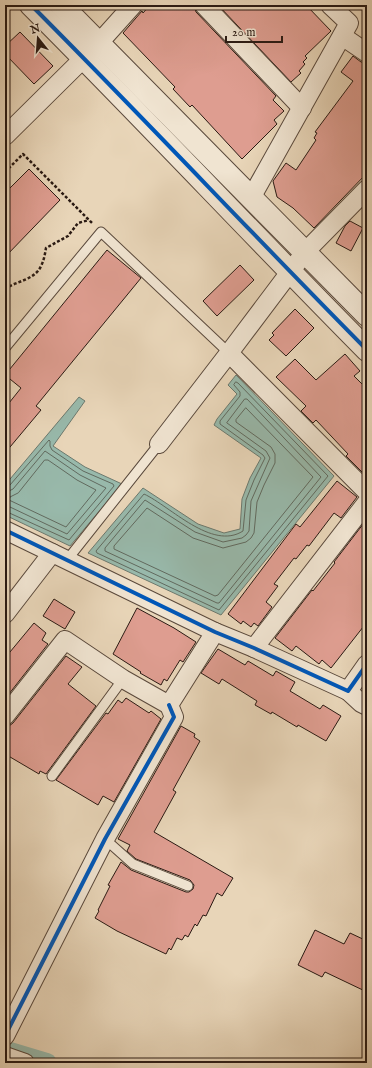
<svg xmlns="http://www.w3.org/2000/svg" width="372" height="1068" viewBox="0 0 372 1068" font-family="'IM FELL English',serif">
<rect width="100%" height="100%" fill="#e8d5b8"/>
<filter id="stains"><feTurbulence type="fractalNoise" baseFrequency=".005" numOctaves="4"/><feColorMatrix values="0 0 0 0 .2 0 0 0 0 .09 0 0 0 0 .02 0 0 0 .5 -.17"/></filter>
<radialGradient id="worn" r=".72"><stop offset=".6" stop-color="#630" stop-opacity="0"/><stop offset="1" stop-color="#630" stop-opacity=".3"/></radialGradient>
<g fill="#98b9ab" stroke="#6c796e">
<path d="M236 375 334 476 221 615 88 553 143 488 198 524 224 533 240 529 242 499 250 478 261 458 214 425 217 419 237 394 228 385Z"/>
<path d="M79 397 85 401 53 446 85 467 122 484 70 546 5 515V485Z"/>
</g>
<g fill="none" stroke-linecap="round" stroke-linejoin="round">
<g stroke="#616a5f" stroke-width="1">
<path d="M236 382 238 383 328 476 219 610 97 553 96 551 144 494C170 506 212 551 243 531L246 500 254 480 265 458 263 455 220 424V421L240 396V392L234 385Z"/>
<path d="M245 399H247L321 477 219 603H217L105 551V548L145 500 195 532 223 542 242 538 246 535 249 531 251 501 270 458 266 451 227 423Z"/>
<path d="M246 408 313 477 218 595 215 596 114 549V546L147 508 193 538 223 548 246 542 251 538 254 533 257 502 264 485 275 463V454L271 447 236 422V420Z"/>
<path d="M45 460H48L77 480 96 490 66 527 9 500 10 497 18 493Z"/>
<path d="M5 487 10 485 49 440 50 441V446L52 450 83 471 113 484 114 486 69 540 5 511"/>
<path d="M5 492 9 491 13 489 45 451 80 475 106 488 67 534 10 507 5 506"/>
</g>
<path stroke="#98b9ab" stroke-width="20" d="M7 1051 47 1063"/>
</g>
<g fill="#de9d90" stroke="#2a1a13">
<path d="M150 5H194L196 12 276 96 273 100 284 111 274 120 277 124 242 159 192 105 190 107 173 89 175 87 123 33 142 11 143 13Z"/>
<path d="M218 5H306L331 31 305 56 307 58 303 62 305 64 299 71 301 73 291 82Z"/>
<path d="M20 32 53 66 34 84 5 54V46Z"/>
<path d="M353 56 361 62 367 63V173L314 228 293 208 277 197 273 181 286 163 296 170 316 140 314 138 317 133 315 132 353 81 341 72Z"/>
<path d="M29 169 60 200 5 257V193Z"/>
<path d="M350 221 363 228 351 251 336 243 345 226Z"/>
<path d="M107 250 141 278 36 406 41 410 5 453V408L21 388 5 375Z"/>
<path d="M240 265 254 280 217 316 203 301Z"/>
<path d="M295 309 314 328 286 356 269 340 274 335 272 333Z"/>
<path d="M345 354 360 371 354 376 367 389V477L346 456 348 454 316 420 313 423 301 411 306 406 276 377 295 359 316 380Z"/>
<path d="M337 481 357 497 341 518 334 513 309 546 307 545 296 559 294 558 274 584 278 586 266 602 272 607 258 626 254 623 251 627 243 621 241 624 228 614 296 524 300 527Z"/>
<path d="M367 519V622L331 668 322 660 319 664 296 646 292 651 275 638 312 590 313 591 335 563 334 562Z"/>
<path d="M54 599 75 612 65 629 43 616Z"/>
<path d="M137 608 174 628 196 642 183 662 180 660 167 681 164 679 161 685 140 673 141 672 113 654Z"/>
<path d="M34 623 46 633 42 640 48 644 5 699V658Z"/>
<path d="M218 649 245 665 248 661 273 676 276 671 295 682 290 691 320 709 323 705 341 716 326 741 298 725 297 727 272 712 271 714 255 705 257 701 222 679 219 684 201 673Z"/>
<path d="M66 656 82 667 68 684 96 706 46 774 40 771 39 774 5 754V726H9L13 723Z"/>
<path d="M126 698 149 713 151 711 161 719 114 802 103 796 98 805 56 780 106 713 108 714 118 700 122 703Z"/>
<path d="M181 726 195 734 194 737 200 741 173 790 176 792 154 832 233 878 222 896 217 893 206 916 203 915 197 926 195 924 188 937 185 935 182 940 177 938 171 950 169 948 166 954 117 931 95 918 99 911 98 910 110 886 108 885 121 862 131 870 186 892H189L193 889 194 885 190 880 136 859 127 851 130 845 118 839Z"/>
<path d="M315 930 344 944 350 933 367 941V992L325 972 322 977 298 965Z"/>
</g>
<g fill="none" stroke-linecap="round" stroke-linejoin="round">
<g stroke="#5a493c" stroke-width="11">
<g id="service">
<path d="M5 348 101 232 229 353"/>
<path d="M67 560 159 444"/>
<path d="M52 776 123 679"/>
<path d="M105 839 133 864 188 886"/>
</g>
</g>
<g stroke="#5a493c" stroke-width="20">
<g id="minor">
<path d="M204 5 302 108"/>
<path d="M342 36 367 53"/>
<path d="M5 136 98 44 133 5"/>
<path d="M251 198 349 23 330 5"/>
<path d="M229 353 367 492"/>
<path d="M159 444 229 353 305 252 367 189"/>
<path d="M5 530 215 632 254 648 348 691 367 664"/>
<path d="M5 614 52 553"/>
<path d="M254 648 367 502"/>
<path d="M348 691 361 703 367 706"/>
<path d="M5 716 65 640 123 679 169 705 215 632"/>
<path d="M5 1036 105 839 174 717 169 705"/>
<path d="M5 1056 25 1063"/>
</g>
</g>
<g stroke="#5a493c" stroke-width="24">
<g id="tertiary">
<path d="M31 5C144 118 254 236 367 350"/>
<path d="M61 5 367 315"/>
</g>
</g>
<g stroke="#2a1a13" stroke-width="2.5" stroke-dasharray="3 2" stroke-linecap="butt">
<path d="M5 172 23 154 92 223"/>
<path d="M5 289C16 281 35 280 41 266 44 260 45 254 46 248L68 236 78 223 89 220"/>
</g>
<use href="#service" stroke="#f0e4d1" stroke-width="9"/>
<use href="#minor" stroke="#f0e4d1" stroke-width="18"/>
<use href="#tertiary" stroke="#f0e4d1" stroke-width="22"/>
<g stroke="#f0e4d1" stroke-width="6">
<g id="cycleway">
<path d="M31 5C144 118 254 236 367 350"/>
<path d="M5 530 215 632 254 648 348 691 367 664"/>
<path d="M5 1036 105 839 174 717 169 705"/>
</g>
</g>
<use href="#cycleway" stroke="#0057b8" stroke-width="4"/>
</g>
<rect width="372" height="1068" fill="none" stroke="#e8d5b8" stroke-width="20"/>
<rect x="6" y="6" width="360" height="1056" fill="none" stroke="#2a1a13" stroke-width="2"/>
<rect x="10" y="10" width="352" height="1048" fill="none" stroke="#2a1a13"/>
<g transform="translate(38 38) rotate(343)" stroke="#f0e4d1" stroke-width="3" paint-order="stroke">
<path d="M0-3L7 15L0 10L-7 15Z" fill="#2a1a13"/>
<text y="-6" font-size="11" font-weight="bold" text-anchor="middle" fill="#2a1a13">N</text>
</g>
<path d="M226 36v6h56v-6" fill="none" stroke="#2a1a13" stroke-width="2"/>
<text x="232" y="36" font-size="12" fill="#2a1a13" stroke="#f0e4d1" stroke-width="3" paint-order="stroke">20 m</text>
<rect width="100%" height="100%" filter="url(#stains)"/>
<rect width="100%" height="100%" fill="url(#worn)"/>
</svg>
